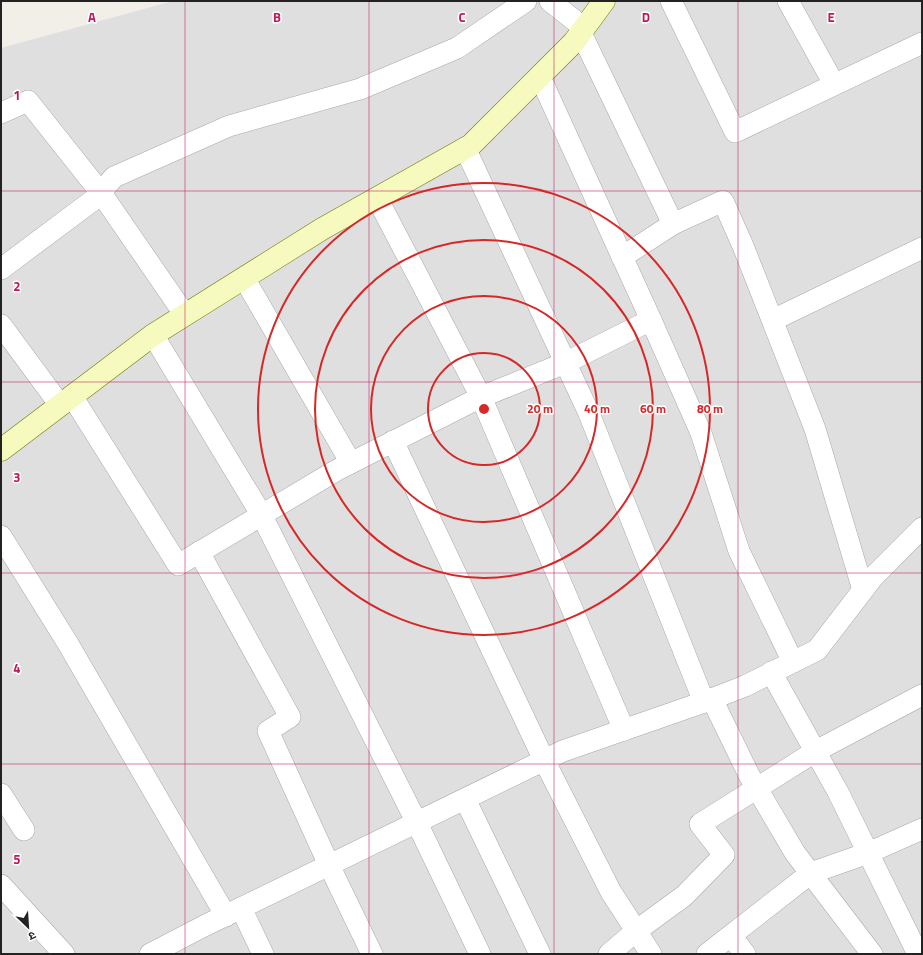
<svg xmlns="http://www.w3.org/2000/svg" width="923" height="955" viewBox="0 0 923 955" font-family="'Titillium Web','Noto Sans Devanagari',sans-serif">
<rect width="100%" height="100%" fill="#f2efe9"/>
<path fill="#e0dfdf" d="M173 1H922V954H1V48Z"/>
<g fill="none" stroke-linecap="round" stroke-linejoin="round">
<g stroke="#a9a9a9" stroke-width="22">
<g id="minor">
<path d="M550 1 584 28"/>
<path d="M671 1 735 132 922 43"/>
<path d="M788 1 834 84"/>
<path d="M581 33 673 224"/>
<path d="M540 77 651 320 701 433 739 551 793 662"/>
<path d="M1 113 28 101 101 193 185 315"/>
<path d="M465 148 588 411 704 702"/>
<path d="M377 198 481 397 624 730"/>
<path d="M622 257 673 224 723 201 743 246 815 429 863 590"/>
<path d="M1 269 96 198 114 177 229 126 360 89 457 48 526 1"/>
<path d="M244 278 351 463"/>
<path d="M773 320 922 248"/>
<path d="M1 325 60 405"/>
<path d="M153 335 261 514 417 823 480 954"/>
<path d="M72 396 178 565 337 470 481 397 565 363 651 320"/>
<path d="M393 441 544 760 611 892 651 954"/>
<path d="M1 536 67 642 226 916"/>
<path d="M199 552 290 717 268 731 329 865 372 954"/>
<path d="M771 672 838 792 918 954"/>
<path d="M712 699 749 775 795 853 872 954"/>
<path d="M1 794 24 830"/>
<path d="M465 799 540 954"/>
<path d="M1 885 64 954"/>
<path d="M241 908 263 954"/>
<path d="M731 936 745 954"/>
<path d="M150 954 204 926 563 751 704 702 745 686 817 650 873 577 922 528"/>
<path d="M609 954 636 931 684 896 724 855 700 824 816 751 922 695"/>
<path d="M707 954 811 873 868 853 922 829"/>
</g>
</g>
<g stroke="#707d05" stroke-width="23">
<path id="secondary" d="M1 450 153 335 322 229 471 145 574 42 604 1"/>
</g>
<use href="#minor" stroke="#fff" stroke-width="21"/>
<use href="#secondary" stroke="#f7fabf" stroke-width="22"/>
</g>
<path fill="none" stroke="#c2185b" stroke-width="1" stroke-opacity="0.55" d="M185 1V954M369 1V954M554 1V954M738 1V954M1 191H922M1 382H922M1 573H922M1 764H922"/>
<g fill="none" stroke="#d62828" stroke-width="2">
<circle cx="484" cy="409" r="56"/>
<circle cx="484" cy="409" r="113"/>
<circle cx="484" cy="409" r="169"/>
<circle cx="484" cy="409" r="226"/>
</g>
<g font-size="13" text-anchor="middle" font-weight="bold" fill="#c2185b" stroke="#fff" stroke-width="3" stroke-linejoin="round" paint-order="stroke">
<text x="92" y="22">A</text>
<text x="277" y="22">B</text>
<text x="462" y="22">C</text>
<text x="646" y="22">D</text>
<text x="831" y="22">E</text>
<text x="17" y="100">1</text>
<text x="17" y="291">2</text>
<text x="17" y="482">3</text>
<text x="17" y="673">4</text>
<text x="17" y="864">5</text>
</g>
<circle cx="484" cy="409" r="6" fill="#d62828" stroke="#fff" stroke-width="2"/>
<g font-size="12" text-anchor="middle" font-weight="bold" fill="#d62828" stroke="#fff" stroke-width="3" stroke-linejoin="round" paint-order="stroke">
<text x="540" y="413">20 m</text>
<text x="597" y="413">40 m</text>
<text x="653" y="413">60 m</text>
<text x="710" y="413">80 m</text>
</g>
<rect width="923" height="955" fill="none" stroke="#222222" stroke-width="4"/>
<g transform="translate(28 927) rotate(155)" stroke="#ffffff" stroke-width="3" paint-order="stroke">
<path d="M0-3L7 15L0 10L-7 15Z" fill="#222222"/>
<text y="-6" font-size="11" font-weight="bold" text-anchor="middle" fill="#222222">उ</text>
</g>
</svg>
